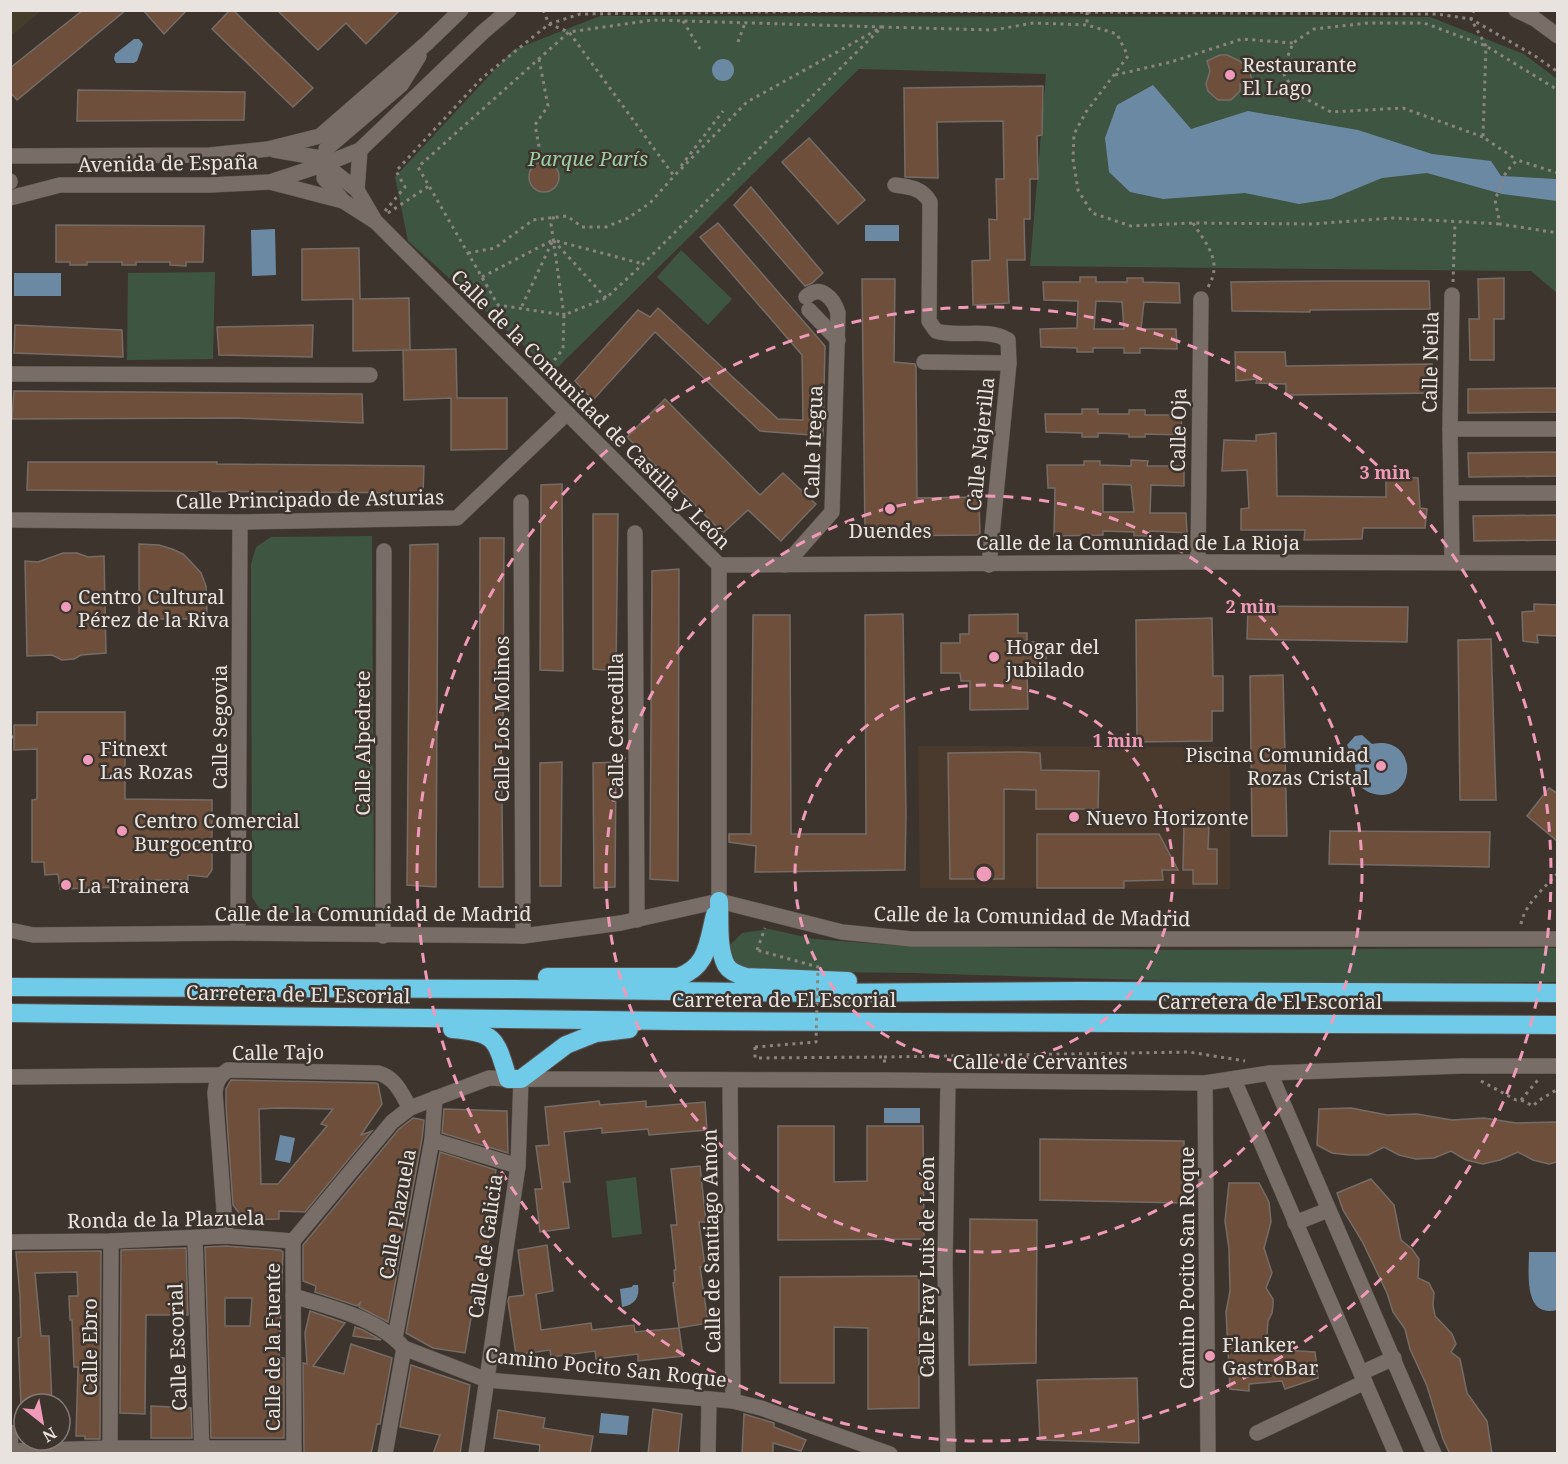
<svg xmlns="http://www.w3.org/2000/svg" width="1568" height="1464" viewBox="0 0 1568 1464" font-family="'Noto Serif',serif">
<rect width="100%" height="100%" fill="#3d342e"/>
<path fill="#453d2c" d="M11 10H41V11L11 36Z"/>
<path fill="#4a3a2e" d="M918 746 1230 747V889L920 888Z"/>
<g fill="#3e5641">
<path d="M600 16 1430 17 1524 54 1557 79V293L1531 271 1030 266 1046 74 859 69 553 372 408 241 395 177 513 50Z"/>
<path d="M681 250 732 299 708 325 657 277Z"/>
<path d="M215 272 213 359 127 360 128 273Z"/>
<path d="M372 536 374 913H271L259 908 252 897 251 564 256 547 271 537Z"/>
<path d="M769 929 814 939 904 946 1186 950 1557 948 1558 982 1244 983 912 973 744 971 733 959 730 945 742 933Z"/>
<path d="M636 1177 642 1234 612 1238 606 1181Z"/>
</g>
<g fill="#6c89a3">
<path d="M134 39H139L143 44 137 61 134 63H116L114 59 115 54Z"/>
<circle cx="723" cy="70" r="11"/>
<path d="M1153 85 1191 129 1248 111 1358 130 1432 154 1491 161 1501 176 1557 179V201L1502 194 1427 173 1382 178 1331 199 1299 204 1245 193 1163 199 1130 192 1109 172 1105 138 1117 105Z"/>
<rect x="865" y="225" width="34" height="16"/>
<path d="M275 229 276 275 252 276 251 230Z"/>
<rect x="14" y="273" width="47" height="23"/>
<path d="M1362 735 1372 744C1415 734 1419 794 1382 795 1375 795 1366 792 1361 787 1355 780 1356 773 1355 765 1354 759 1350 752 1347 745L1355 736Z"/>
<rect x="884" y="1108" width="36" height="15"/>
<path d="M280 1135 295 1138 290 1163 275 1160Z"/>
<path d="M1529 1252H1557V1310C1523 1318 1529 1273 1529 1252Z"/>
<path d="M633 1285H638C640 1297 635 1305 622 1307L620 1289 632 1287Z"/>
<path d="M601 1413 629 1416 627 1435 599 1433Z"/>
</g>
<g fill="#6e4f3b" stroke="#766c66" stroke-width="1.5" fill-rule="evenodd">
<path d="M83 10H126L17 100 10 92V68Z"/>
<path d="M143 10H187L164 34Z"/>
<path d="M230 10H233L313 88 293 107 212 29Z"/>
<path d="M277 10H400L366 44 346 23 318 50Z"/>
<path d="M1220 55H1227L1240 61 1248 69 1252 79 1240 84V91L1231 100H1218L1208 91 1206 84 1210 71 1207 61Z"/>
<path d="M1043 86 1042 135 1037 136 1038 179H1030V219H1024L1025 260H1007L1009 303 973 305 972 261 990 260 989 219 997 220 996 179H1004L1003 121 937 122 938 178 905 177 904 88Z"/>
<path d="M78 90 245 92 244 120 77 121Z"/>
<path d="M809 138 865 200 838 224 782 162Z"/>
<circle cx="544" cy="177" r="15"/>
<path d="M751 187 823 273 812 283 805 286 734 205Z"/>
<path d="M718 223 825 346 823 436 760 431 655 332 593 400 575 381 638 310 650 317 658 308 778 419 803 420 802 355 700 237Z"/>
<path d="M56 225 204 226 203 262H186V266L170 265V262H136V265H122V262H87V265H70V262H56Z"/>
<path d="M359 248 360 299 409 298 410 350 456 349 457 398H507V449L451 450V398L404 400 403 350H409L353 351V299L302 300V249Z"/>
<path d="M1080 277H1096V282H1127V278H1143V282L1179 283 1180 303 1144 302 1141 329H1176L1177 349 1140 348V353H1124V348H1093V352H1077V348L1041 347 1040 329 1077 328 1078 301 1044 300 1043 282H1080ZM1096 301 1122 302 1124 329H1094Z"/>
<path d="M1504 278V319H1494V360H1470L1469 319H1479L1478 279Z"/>
<path d="M862 279H895L894 362 915 364 916 367 917 498 979 497 980 535 865 536Z"/>
<path d="M1332 281H1429L1430 309 1310 310V312L1232 311 1231 282Z"/>
<path d="M15 325 122 330 123 357 14 353Z"/>
<path d="M313 325 312 357 219 355 217 327Z"/>
<path d="M1235 352H1285L1286 366 1432 364 1433 393 1286 395V384L1256 383 1257 379 1236 381Z"/>
<path d="M1557 388V412L1468 413V389Z"/>
<path d="M14 391 362 394 363 423 236 418 12 419Z"/>
<path d="M665 399 760 495 783 473 816 504 781 541 748 510 723 533 627 437Z"/>
<path d="M1082 409H1098V414H1129V410H1145V415H1181L1182 435 1145 434V437H1129V434L1098 433V437H1082V433L1046 432 1045 414H1082Z"/>
<path d="M1276 433 1277 496 1386 497V476L1418 478 1420 508 1427 509 1425 528H1363L1362 539 1304 540 1305 530H1241V509L1249 508 1247 470 1222 471 1224 440 1256 441V435Z"/>
<path d="M1557 452V476L1469 477 1468 453Z"/>
<path d="M1131 460 1148 461 1147 466H1184V486L1151 485 1150 513H1186L1187 533 1150 531V536H1134V532L1103 531V535L1054 536 1055 488H1048L1047 465H1084V461H1100V465L1131 466ZM1103 484 1131 485 1134 512H1103Z"/>
<path d="M28 462H217V464L424 466 423 493 27 490Z"/>
<path d="M562 484 563 671 540 670 541 485Z"/>
<path d="M593 514H618L616 671 593 669Z"/>
<path d="M1557 515V540L1474 541 1473 516Z"/>
<path d="M480 538H504L503 723H501L503 887H479Z"/>
<path d="M139 544 159 545 172 549 183 554 191 562 201 573 206 586 207 619H139Z"/>
<path d="M438 544 436 887 407 885 410 545Z"/>
<path d="M63 553H77L88 557 104 556 106 653 81 655 74 659 62 660 52 655 27 656 25 561 38 562Z"/>
<path d="M679 569 678 881 650 879 652 571Z"/>
<path d="M1534 604 1557 605V636L1537 635 1538 643 1523 641 1522 612 1534 611Z"/>
<path d="M1248 606 1408 607 1407 642 1247 639Z"/>
<path d="M903 614 906 814 905 870 755 872 756 846 729 842V834H751L753 615H790L791 834H866L865 615Z"/>
<path d="M1018 614V633H1027V642H1046V672H1027L1028 709 970 710V681H961L960 673H941V643H960V634H969V615Z"/>
<path d="M1212 618 1213 676H1223V711H1212V741L1137 742 1136 620Z"/>
<path d="M1491 639 1496 800H1460L1458 640Z"/>
<path d="M1283 675 1287 836H1252L1250 676Z"/>
<path d="M37 712H125V799L212 800V870L207 877 188 875V880H124L123 887 60 889 58 874 45 875 44 862H32V800L37 799V749L14 750V725H37Z"/>
<path d="M1021 752 1040 753 1041 770 1099 771 1098 809H1036V790L1004 789V879H950L948 753Z"/>
<path d="M562 762 561 886H540V763Z"/>
<path d="M616 762 615 887 594 888 593 763Z"/>
<path d="M1549 788 1557 793V841L1527 816Z"/>
<path d="M1184 824H1209L1208 849H1217V884H1193V870H1183Z"/>
<path d="M1330 831 1490 832 1489 867 1329 864Z"/>
<path d="M1037 834H1159L1178 870H1162L1163 880 1124 881V888H1037Z"/>
<path d="M231 1080 376 1083 378 1084 382 1104 361 1135 372 1131 305 1212 279 1211V1219L244 1220 233 1205 226 1107V1089ZM277 1108 333 1109 321 1124 327 1126 278 1184H261L259 1109Z"/>
<path d="M599 1101 600 1105 646 1101V1107L705 1102 707 1130 649 1135 648 1129 602 1133V1128L564 1132 570 1182H563L569 1228 540 1232 535 1189H542L536 1146 549 1145 545 1107Z"/>
<path d="M1351 1108 1387 1115 1417 1114 1452 1120 1484 1118 1516 1123 1557 1122V1162L1549 1164 1533 1160 1518 1152 1500 1160 1483 1164 1466 1160 1451 1151 1434 1158 1416 1159 1399 1155 1384 1147 1368 1155H1349L1332 1153 1317 1145 1319 1109Z"/>
<path d="M444 1109 507 1111 508 1153 442 1133Z"/>
<path d="M413 1118 424 1120 422 1139 388 1322 359 1307 360 1303 357 1306 315 1292 316 1286 303 1281V1245L399 1129Z"/>
<path d="M778 1126H834V1182L867 1181V1126H923L924 1239 778 1240Z"/>
<path d="M1040 1139 1184 1141V1203L1040 1200Z"/>
<path d="M440 1152 496 1170 484 1236 489 1237 480 1283H477L465 1353 433 1348 406 1333Z"/>
<path d="M700 1166 706 1222H699L705 1266 700 1267 708 1323 679 1328 673 1283 675 1282 674 1270H676L671 1225H677L671 1169Z"/>
<path d="M1371 1179 1394 1205 1401 1240 1412 1249 1419 1259 1418 1278 1429 1283 1434 1293 1433 1305 1435 1316 1452 1334 1456 1344 1451 1352 1460 1359 1467 1393 1487 1421 1492 1454H1450L1443 1439 1427 1386 1410 1349 1405 1329 1393 1312 1387 1293 1362 1241 1343 1210 1337 1193Z"/>
<path d="M1229 1183H1259L1269 1202 1271 1222 1264 1248 1272 1273 1266 1288 1273 1299V1305L1272 1313 1268 1321 1266 1349 1315 1352 1318 1378 1285 1389 1282 1381 1249 1384V1391L1230 1389 1226 1312 1230 1291 1229 1249 1225 1221Z"/>
<path d="M970 1219 1037 1220 1036 1363 969 1365Z"/>
<path d="M547 1245 553 1291 536 1294 541 1330 591 1323 592 1330 634 1325 635 1332 679 1328 683 1356 638 1361V1354L596 1359 595 1351 551 1357 550 1350 516 1355 508 1301 509 1297 524 1295 518 1250Z"/>
<path d="M226 1246 280 1250 283 1252 279 1357 284 1358V1438H211L205 1247ZM225 1298H252L250 1326H225Z"/>
<path d="M186 1248 188 1315H146L145 1414 120 1413 121 1250Z"/>
<path d="M101 1251 100 1439H85V1436H76L78 1367H74L72 1320H70L69 1296H78L77 1272 35 1273 41 1336H49L52 1404H21L18 1338 21 1337 20 1296 16 1252Z"/>
<path d="M919 1276V1408L868 1409V1328L834 1327V1383H780V1277Z"/>
<path d="M310 1311 345 1323 313 1366 344 1374 351 1344 392 1358 380 1424H377L371 1454H304L303 1363 307 1364 305 1333Z"/>
<path d="M355 1327 363 1330 381 1340 353 1336Z"/>
<path d="M411 1365 470 1385 460 1454H433L440 1435 400 1427Z"/>
<path d="M1137 1378 1139 1443 1040 1440 1037 1380Z"/>
<path d="M151 1406 191 1408 192 1438H151Z"/>
<path d="M653 1409 682 1414 678 1454H648Z"/>
<path d="M498 1410 545 1418 543 1428 593 1436 590 1454H539L540 1445 494 1438Z"/>
<path d="M744 1414 774 1423V1427L806 1440 801 1451 773 1443V1454H742Z"/>
</g>
<g fill="none" stroke-linecap="round" stroke-linejoin="round">
<g stroke="#5b534e" stroke-width="16">
<g id="minor">
<path d="M1516 10 1535 19 1558 36"/>
<path d="M274 150 315 157 357 190 374 219"/>
<path d="M10 156 210 155 268 149 320 136 427 43 461 10"/>
<path d="M10 181V182"/>
<path d="M270 182 343 201 376 222 719 565V901"/>
<path d="M895 185C910 187 922 188 930 202L929 321 936 331C959 338 986 327 1008 340L1009 363 989 565"/>
<path d="M357 190 360 150"/>
<path d="M10 198 60 185H210L270 182 325 164 360 150 483 32 509 10"/>
<path d="M343 201 324 178 326 149 401 85 419 56"/>
<path d="M1452 295 1450 429 1452 562"/>
<path d="M809 310 838 340"/>
<path d="M924 362 1009 363"/>
<path d="M10 374 370 375"/>
<path d="M1450 429H1558"/>
<path d="M1451 493H1558"/>
<path d="M521 502 523 936"/>
<path d="M10 520 240 522 457 518 567 413"/>
<path d="M635 533 637 920"/>
<path d="M1198 562 1201 299"/>
<path d="M719 565 1198 562 1558 563"/>
<path d="M785 565 832 512 838 313C834 299 820 283 806 297"/>
<path d="M10 930 33 935 238 933 523 936 621 923 719 901 842 932 912 939H1558"/>
<path d="M238 933 240 522"/>
<path d="M383 936 384 551"/>
<path d="M1270 1073 1434 1454"/>
<path d="M10 1077 221 1075"/>
<path d="M1234 1080 1396 1454"/>
<path d="M730 1081 733 1401"/>
<path d="M1205 1083 1208 1454"/>
<path d="M432 1140 518 1166"/>
<path d="M1295 1223 1328 1210"/>
<path d="M226 1236 215 1093C216 1082 219 1076 228 1070L378 1073C396 1078 401 1093 410 1108"/>
<path d="M195 1239 202 1454"/>
<path d="M293 1241 392 1122 410 1108 489 1078 508 1079"/>
<path d="M293 1241 294 1454"/>
<path d="M10 1242 111 1241 226 1236 293 1241"/>
<path d="M293 1296C330 1307 378 1318 404 1348L487 1380 733 1401 761 1408 890 1454"/>
<path d="M395 1338 432 1140 435 1098"/>
<path d="M1361 1373 1394 1358"/>
<path d="M10 1432 11 1454"/>
<path d="M1257 1433 1365 1382"/>
<path d="M11 1451 110 1448H294"/>
<path d="M110 1454 111 1241"/>
<path d="M385 1454 404 1348"/>
<path d="M476 1454 518 1166 521 1079 885 1080 1205 1083 1270 1073 1461 1066H1558"/>
<path d="M708 1454 709 1400"/>
<path d="M948 1454 945 1264 948 1081"/>
</g>
</g>
<g stroke="#5b534e" stroke-width="20">
<g id="highway">
<path d="M719 901C720 920 717 947 726 965 730 972 739 975 746 977L848 981"/>
<path d="M547 977H678C708 967 708 942 715 915"/>
<path d="M10 987 516 989 816 993 1079 991 1558 993"/>
<path d="M10 1013 678 1021 1558 1025"/>
<path d="M452 1029C496 1032 496 1039 508 1079H521L566 1045 596 1033 629 1029"/>
</g>
</g>
<g stroke="#8b837e" stroke-width="3" stroke-dasharray="3 4.5" stroke-linecap="butt">
<path d="M543 10 549 24 569 32 674 176 747 102 882 27 993 30 1034 23 1087 25 1117 34 1128 56 1086 112 1074 134 1073 159 1078 190 1092 213 1131 226 1192 223 1312 224 1393 218 1500 224"/>
<path d="M1474 10 1471 19 1486 46 1483 137 1517 160"/>
<path d="M1087 12V25"/>
<path d="M683 21 700 49"/>
<path d="M738 42 745 23"/>
<path d="M539 59 548 106 535 125 542 162"/>
<path d="M1115 75 1171 62 1242 39 1293 43"/>
<path d="M1483 137 1403 108 1331 112 1295 93 1282 71 1293 43 1314 29 1368 23H1424L1486 46 1558 90"/>
<path d="M681 166 723 111"/>
<path d="M1558 173 1517 160 1506 172 1495 200 1500 224 1558 233"/>
<path d="M385 211 405 187 396 171 482 78 549 24 580 14 859 11 1437 14 1471 19 1535 56 1558 72"/>
<path d="M388 213 429 186"/>
<path d="M1193 223C1207 245 1223 262 1208 287"/>
<path d="M468 253 495 248 533 220 567 216 582 227H606L628 218 650 203 674 176"/>
<path d="M482 277 553 240 521 308"/>
<path d="M1453 282 1455 222"/>
<path d="M606 298 553 240 643 264"/>
<path d="M545 372 563 349 564 315 606 298 643 264 882 27 653 20 569 32 418 167 498 305 564 315 551 224 554 216"/>
<path d="M10 737H14"/>
<path d="M1521 924C1524 905 1545 887 1558 873"/>
<path d="M757 950 765 928"/>
<path d="M755 1047V1058L884 1057 885 1065"/>
<path d="M884 1057 1189 1052 1245 1061"/>
<path d="M1481 1081 1516 1100H1521L1533 1106 1538 1101 1558 1089"/>
<path d="M1521 1100 1538 1080"/>
</g>
<use href="#minor" stroke="#786e67" stroke-width="15"/>
<use href="#highway" stroke="#70cbe9" stroke-width="18"/>
<path stroke="#8b837e" stroke-width="3" stroke-dasharray="3 4.5" stroke-linecap="butt" d="M755 1047 816 1042 818 967 757 950"/>
</g>
<g fill="none" stroke="#ef9ab8" stroke-width="3" stroke-dasharray="10 8">
<circle cx="984" cy="874" r="189"/>
<circle cx="984" cy="874" r="378"/>
<circle cx="984" cy="874" r="567"/>
</g>
<g fill="#ef9ab8" stroke="#3d342e" stroke-width="2">
<circle cx="1230" cy="75" r="6"/>
<circle cx="890" cy="509" r="6"/>
<circle cx="66" cy="607" r="6"/>
<circle cx="994" cy="657" r="6"/>
<circle cx="88" cy="760" r="6"/>
<circle cx="1381" cy="766" r="6"/>
<circle cx="1074" cy="817" r="6"/>
<circle cx="122" cy="831" r="6"/>
<circle cx="66" cy="885" r="6"/>
<circle cx="1210" cy="1356" r="6"/>
</g>
<g text-anchor="middle" dominant-baseline="central" stroke-width="5" stroke-linejoin="round" paint-order="stroke">
<g font-size="20" fill="#e9e3df" stroke="#3d342e" text-anchor="start">
<text x="1242" y="64">Restaurante<tspan x="1242" dy="23">El Lago</tspan></text>
<text x="890" y="530" text-anchor="middle">Duendes</text>
<text x="78" y="596">Centro Cultural<tspan x="78" dy="23">Pérez de la Riva</tspan></text>
<text x="1006" y="646">Hogar del<tspan x="1006" dy="23">jubilado</tspan></text>
<text x="100" y="748">Fitnext<tspan x="100" dy="23">Las Rozas</tspan></text>
<text x="1369" y="754" text-anchor="end">Piscina Comunidad<tspan x="1369" dy="23">Rozas Cristal</tspan></text>
<text x="1086" y="817">Nuevo Horizonte</text>
<text x="134" y="820">Centro Comercial<tspan x="134" dy="23">Burgocentro</tspan></text>
<text x="78" y="885">La Trainera</text>
<text x="1222" y="1344">Flanker<tspan x="1222" dy="23">GastroBar</tspan></text>
</g>
<g font-size="20" font-style="italic" fill="#9bcfa3" stroke="#3d342e">
<text x="588" y="158">Parque París</text>
</g>
<g font-size="20" fill="#e9e3df" stroke="#3d342e">
<text transform="translate(168 163) rotate(-1)">Avenida de España</text>
<text transform="translate(1430 362) rotate(-89)">Calle Neila</text>
<text transform="translate(591 409) rotate(45)">Calle de la Comunidad de Castilla y León</text>
<text transform="translate(1178 430) rotate(-89)">Calle Oja</text>
<text transform="translate(813 442) rotate(-88)">Calle Iregua</text>
<text transform="translate(980 444) rotate(-84)">Calle Najerilla</text>
<text transform="translate(310 499) rotate(-1)">Calle Principado de Asturias</text>
<text x="1138" y="542">Calle de la Comunidad de La Rioja</text>
<text transform="translate(501 719) rotate(-90)">Calle Los Molinos</text>
<text transform="translate(615 726) rotate(-90)">Calle Cercedilla</text>
<text transform="translate(219 727) rotate(-90)">Calle Segovia</text>
<text transform="translate(362 743) rotate(-90)">Calle Alpedrete</text>
<text x="373" y="913">Calle de la Comunidad de Madrid</text>
<text transform="translate(1032 916) rotate(1)">Calle de la Comunidad de Madrid</text>
<text transform="translate(298 994) rotate(1)">Carretera de El Escorial</text>
<text x="784" y="999">Carretera de El Escorial</text>
<text x="1270" y="1001">Carretera de El Escorial</text>
<text transform="translate(278 1052) rotate(-1)">Calle Tajo</text>
<text x="1040" y="1061">Calle de Cervantes</text>
<text transform="translate(397 1214) rotate(-80)">Calle Plazuela</text>
<text transform="translate(166 1219) rotate(-1)">Ronda de la Plazuela</text>
<text transform="translate(711 1241) rotate(-91)">Calle de Santiago Amón</text>
<text transform="translate(485 1246) rotate(-82)">Calle de Galicia</text>
<text transform="translate(926 1267) rotate(-90)">Calle Fray Luis de León</text>
<text transform="translate(1186 1268) rotate(-90)">Camino Pocito San Roque</text>
<text transform="translate(89 1347) rotate(-90)">Calle Ebro</text>
<text transform="translate(177 1347) rotate(-92)">Calle Escorial</text>
<text transform="translate(272 1347) rotate(-90)">Calle de la Fuente</text>
<text transform="translate(606 1367) rotate(6)">Camino Pocito San Roque</text>
</g>
</g>
<circle cx="984" cy="874" r="9" fill="#ef9ab8" stroke="#3d342e" stroke-width="3"/>
<g font-size="18" text-anchor="middle" font-weight="bold" fill="#ef9ab8" stroke="#3d342e" stroke-width="5" stroke-linejoin="round" paint-order="stroke">
<text x="1385" y="479">3 min</text>
<text x="1251" y="613">2 min</text>
<text x="1118" y="747">1 min</text>
</g>
<rect width="1568" height="1464" fill="none" stroke="#e9e3df" stroke-width="24"/>
<g transform="translate(42 1422) rotate(149)"><circle r="28" fill="#3d342e" stroke="#827a75" stroke-width="1.5"/>
<path d="M0-4.5L10 22L0 15L-10 22Z" fill="#ef9ab8"/>
<text y="-9" font-size="16" font-weight="bold" text-anchor="middle" fill="#e9e3df">N</text>
</g>
</svg>
